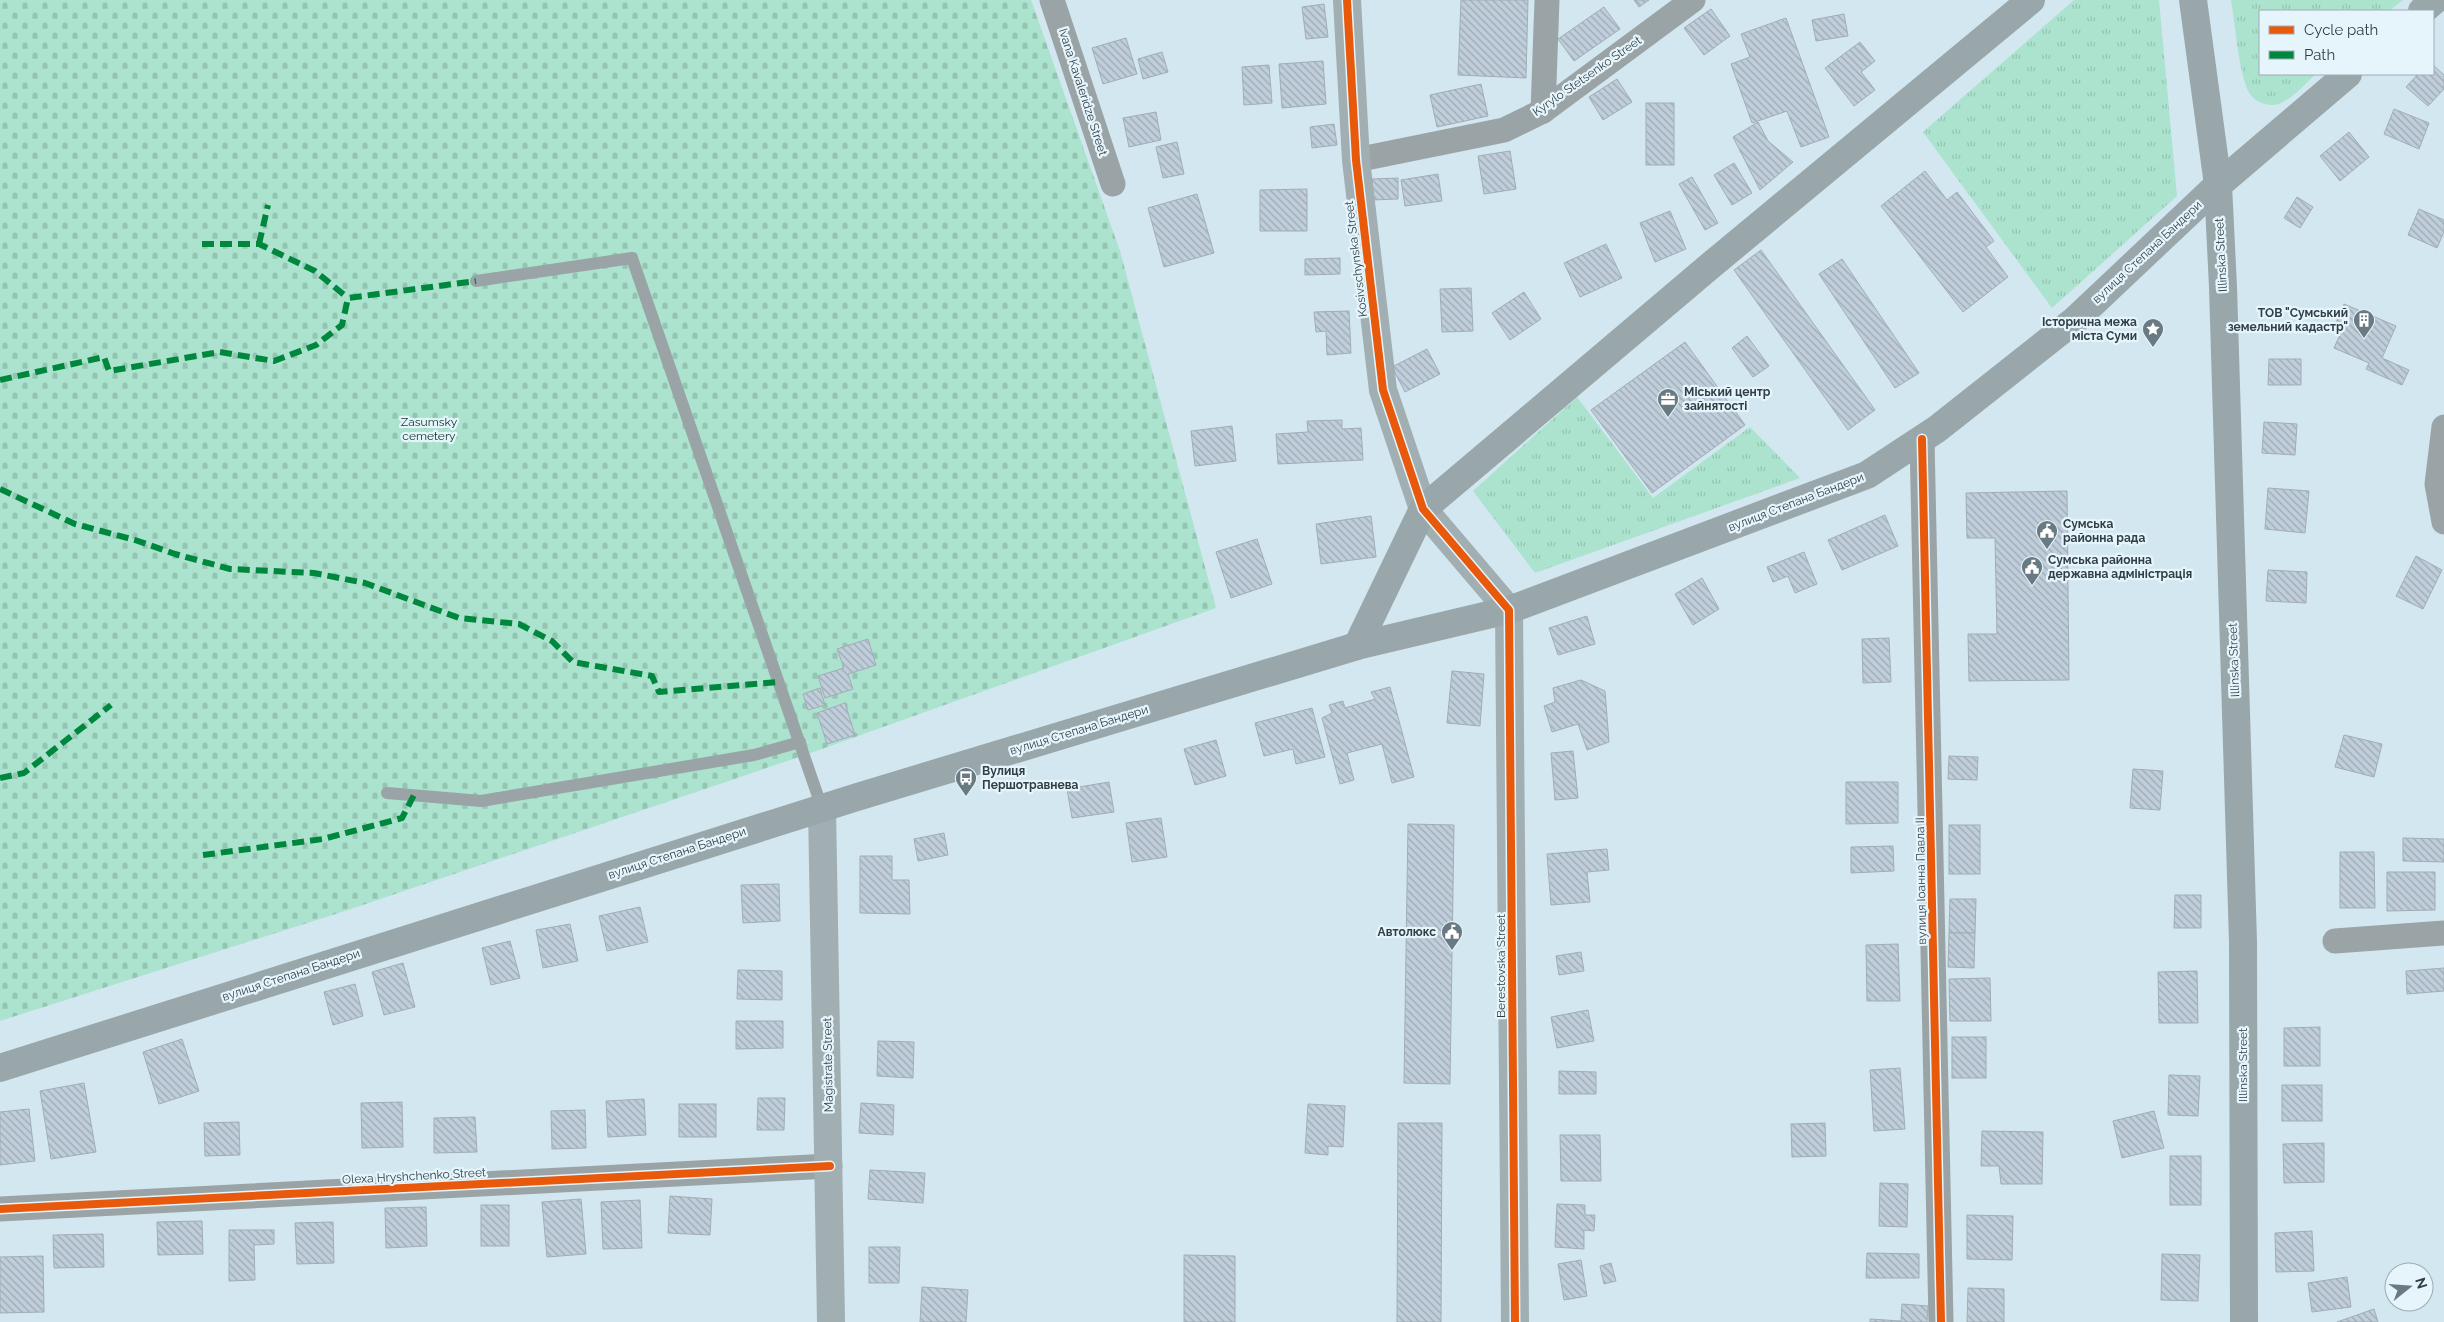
<svg xmlns="http://www.w3.org/2000/svg" width="2444" height="1322" viewBox="0 0 2444 1322" font-family="Raleway,sans-serif">
<defs>
<pattern id="cemetery-stones" width="16" height="16" patternUnits="userSpaceOnUse" patternTransform="scale(1.25)"><rect width="16" height="16" fill="#abe3ce"/><path d="M2 7V4a2 2 0 0 1 4 0v3zM10 15v-3a2 2 0 0 1 4 0v3z" fill="#94c4b2"/></pattern>
<pattern id="park-tufts" width="24" height="20" patternUnits="userSpaceOnUse" patternTransform="scale(1.25)"><rect width="24" height="20" fill="#abe3ce"/><path d="M3 7l-1-3M5 7V3M7 7l1-3M15 17l-1-3M17 17v-4M19 17l1-3" fill="none" stroke="#94c4b2"/></pattern>
<pattern id="building-back-hatch" width="6" height="6" patternUnits="userSpaceOnUse" patternTransform="scale(1.25)"><rect width="6" height="6" fill="#c0cedb"/><path d="M-1 5l2 2M0 0l6 6M5-1l2 2" fill="none" stroke="#9da9b3"/></pattern>
</defs>
<rect width="100%" height="100%" fill="#d3e7f0"/>
<path fill="url(#cemetery-stones)" d="M0 0H1031L1120 251 1216 608 805 755 348 910 0 1021Z"/>
<g fill="url(#park-tufts)">
<path d="M2074 0H2159L2177 196 2052 308 1923 132Z"/>
<path d="M2231 0H2403L2389 11H2260V74H2316C2306 83 2293 98 2281 103 2271 108 2256 103 2250 94 2239 77 2235 22 2231 0Z"/>
<path d="M1577 397 1653 498 1750 427 1800 478 1535 573 1473 491Z"/>
</g>
<g fill="url(#building-back-hatch)" stroke="#a1adb6">
<path d="M1461 0H1528L1526 78 1458 75Z"/>
<path d="M1634 0H1649L1639 7Z"/>
<path d="M1324 4 1328 37 1306 39 1302 7Z"/>
<path d="M1604 7 1620 29 1574 61 1558 39Z"/>
<path d="M1711 9 1730 36 1704 55 1684 28Z"/>
<path d="M1844 14 1848 36 1816 41 1812 20Z"/>
<path d="M1786 18 1829 137 1801 147 1787 111 1752 123 1731 64 1750 57 1741 34Z"/>
<path d="M1126 38 1137 74 1103 84 1092 48Z"/>
<path d="M1860 42 1875 61 1861 72 1875 90 1854 106 1825 68Z"/>
<path d="M1162 52 1168 72 1143 79 1138 59Z"/>
<path d="M1323 61 1326 104 1282 108 1279 64Z"/>
<path d="M1269 65 1272 103 1244 105 1242 67Z"/>
<path d="M2433 65 2444 75V89L2428 106 2406 87 2418 74H2433Z"/>
<path d="M1617 79 1632 102 1603 120 1589 97Z"/>
<path d="M1481 84 1488 116 1437 127 1430 95Z"/>
<rect x="1646" y="103" width="28" height="62"/>
<path d="M2394 109 2429 123 2419 149 2384 134Z"/>
<path d="M1156 112 1161 140 1129 147 1123 118Z"/>
<path d="M1758 122 1768 141 1793 162 1760 190 1733 137Z"/>
<path d="M1334 124 1337 145 1312 148 1310 127Z"/>
<path d="M2349 132 2369 157 2340 181 2320 156Z"/>
<path d="M1177 142 1184 174 1163 178 1156 147Z"/>
<path d="M1510 151 1516 189 1484 194 1478 156Z"/>
<path d="M1734 163 1752 193 1732 205 1714 175Z"/>
<path d="M1925 171 1947 200 1957 192 1994 241 1986 247 2008 277 1963 312 1881 206Z"/>
<path d="M1438 174 1442 201 1405 206 1401 180Z"/>
<path d="M1692 177 1718 223 1705 230 1679 184Z"/>
<path d="M1398 178V199L1372 200V179Z"/>
<path d="M1307 189V231H1260V190Z"/>
<path d="M1197 194 1214 253 1164 267 1148 208Z"/>
<path d="M2297 197 2313 207 2300 228 2284 218Z"/>
<path d="M2419 209 2444 220V232L2437 248 2408 235Z"/>
<path d="M1670 211 1686 249 1655 262 1640 223Z"/>
<path d="M1606 244 1622 278 1580 297 1564 263Z"/>
<path d="M1761 250 1875 410 1848 430 1734 270Z"/>
<path d="M1340 258V274L1305 275V259Z"/>
<path d="M1842 259 1919 373 1895 388 1819 274Z"/>
<path d="M1471 288 1473 331 1442 332 1440 289Z"/>
<path d="M1524 292 1541 319 1510 340 1492 313Z"/>
<path d="M2344 304 2396 326 2382 358 2409 370 2402 385 2366 369 2369 363 2334 348 2342 330 2334 327Z"/>
<path d="M1349 311 1351 353 1327 355 1326 331 1316 332 1314 312Z"/>
<path d="M1747 336 1769 366 1753 377 1732 348Z"/>
<path d="M1685 342 1745 425 1652 493 1591 410Z"/>
<path d="M1427 349 1440 374 1405 392 1392 367Z"/>
<path d="M2269 359H2301V385H2268Z"/>
<path d="M1342 420V429L1361 428 1363 460 1278 464 1276 434 1308 432 1307 421Z"/>
<path d="M2264 422 2297 424 2295 455 2262 453Z"/>
<path d="M1232 426 1236 461 1195 466 1191 431Z"/>
<path d="M2268 488 2309 491 2305 533 2265 529Z"/>
<path d="M2067 491 2069 680 1969 681 1968 634H1997L1995 538H1967L1966 493Z"/>
<path d="M1885 515 1898 546 1842 570 1828 540Z"/>
<path d="M1371 516 1376 557 1321 564 1316 524Z"/>
<path d="M1257 539 1272 584 1231 598 1216 552Z"/>
<path d="M1804 552 1817 584 1795 593 1788 576 1773 582 1767 567Z"/>
<path d="M2416 556 2442 570 2423 609 2396 596Z"/>
<path d="M2268 570 2307 572 2306 603 2266 601Z"/>
<path d="M1702 578 1719 609 1693 625 1675 594Z"/>
<path d="M1587 616 1595 644 1558 655 1549 628Z"/>
<path d="M1889 638 1891 682 1863 683 1862 639Z"/>
<path d="M868 639 876 665 848 674 853 689 825 698 818 676 844 668 837 649Z"/>
<path d="M1452 671 1484 674 1480 726 1447 723Z"/>
<path d="M1581 680 1605 691 1609 742 1587 750 1578 724 1552 732 1544 706 1555 702 1553 688Z"/>
<path d="M1390 687 1414 777 1392 783 1382 744 1347 753 1354 780 1340 784 1322 718 1332 713 1329 705 1343 701 1345 708 1375 699 1371 692Z"/>
<path d="M820 688 825 705 808 710 803 694Z"/>
<path d="M845 703 855 735 827 744 817 713Z"/>
<path d="M1312 708 1325 757 1296 764 1293 749 1264 756 1255 723Z"/>
<path d="M2344 735 2382 744 2374 777 2335 767Z"/>
<path d="M1216 740 1226 776 1195 785 1184 749Z"/>
<path d="M1573 751 1578 798 1555 800 1551 753Z"/>
<path d="M1949 756 1978 757 1977 780 1948 779Z"/>
<path d="M2133 769 2163 771 2160 810 2130 808Z"/>
<path d="M1109 782 1114 812 1072 818 1067 789Z"/>
<path d="M1846 782H1898V823L1846 824Z"/>
<path d="M1161 818 1167 857 1132 862 1126 823Z"/>
<path d="M1408 824 1454 825 1450 1084 1404 1083Z"/>
<rect x="1949" y="825" width="31" height="49"/>
<path d="M944 833 948 855 918 861 914 839Z"/>
<path d="M2403 838 2444 839V862L2403 861Z"/>
<path d="M1893 846 1894 871 1851 873V847Z"/>
<path d="M1607 849 1609 870 1587 872 1590 902 1551 905 1547 854Z"/>
<path d="M2340 852H2374L2375 908H2340Z"/>
<path d="M860 856H892V880H909L910 914 860 913Z"/>
<path d="M2387 872H2435V910L2387 911Z"/>
<path d="M779 884 780 921 743 923 741 885Z"/>
<path d="M2175 895H2201V928H2174Z"/>
<path d="M1950 899H1976L1975 933H1949Z"/>
<path d="M640 907 648 942 607 951 599 916Z"/>
<path d="M570 924 578 961 543 968 536 930Z"/>
<path d="M1949 933H1975L1974 968 1948 967Z"/>
<path d="M510 941 520 978 491 985 482 948Z"/>
<path d="M1898 944 1900 1001H1867L1866 945Z"/>
<path d="M1581 952 1584 971 1559 975 1556 956Z"/>
<path d="M403 963 415 1007 384 1015 372 972Z"/>
<path d="M2444 968V991L2407 994 2406 971Z"/>
<path d="M738 970 782 971V1000L737 999Z"/>
<path d="M2197 971 2198 1023H2159L2158 972Z"/>
<path d="M1990 978 1991 1021H1950L1949 979Z"/>
<path d="M355 984 363 1016 333 1025 324 992Z"/>
<path d="M1588 1010 1594 1041 1557 1048 1551 1017Z"/>
<path d="M736 1021H783V1048L736 1049Z"/>
<path d="M2320 1027V1066H2284V1028Z"/>
<rect x="1952" y="1037" width="34" height="41"/>
<path d="M182 1039 199 1091 159 1104 143 1052Z"/>
<path d="M878 1041 914 1042 913 1078 877 1076Z"/>
<path d="M1900 1068 1905 1129 1874 1131 1870 1070Z"/>
<path d="M1559 1071 1596 1072V1094H1559Z"/>
<path d="M2169 1075 2200 1076 2198 1116 2168 1115Z"/>
<path d="M84 1083 96 1152 51 1159 40 1091Z"/>
<rect x="2282" y="1085" width="40" height="36"/>
<path d="M758 1098H785L784 1130H757Z"/>
<path d="M644 1099 646 1135 608 1137 606 1101Z"/>
<path d="M402 1102 403 1147 362 1148 361 1103Z"/>
<path d="M861 1103 894 1105 893 1135 859 1133Z"/>
<rect x="679" y="1104" width="37" height="33"/>
<path d="M1308 1104 1345 1106 1343 1147 1328 1146V1155L1305 1153Z"/>
<path d="M29 1109 35 1161 0 1165V1112Z"/>
<path d="M585 1110 586 1148 552 1149 551 1111Z"/>
<path d="M2154 1111 2164 1148 2122 1158 2113 1121Z"/>
<path d="M475 1117 477 1152 434 1153V1118Z"/>
<path d="M239 1122 240 1155 205 1156 204 1123Z"/>
<path d="M1398 1123H1442L1441 1322H1397Z"/>
<path d="M1825 1123 1826 1156 1792 1157 1791 1124Z"/>
<path d="M1982 1131 2043 1132 2042 1184H2001L1999 1166H1981Z"/>
<path d="M1560 1135H1600L1601 1181H1561Z"/>
<path d="M2324 1143V1182L2284 1183 2283 1144Z"/>
<rect x="2170" y="1156" width="31" height="49"/>
<path d="M870 1170 925 1173 923 1203 868 1199Z"/>
<path d="M1880 1183 1908 1184 1907 1227 1879 1226Z"/>
<path d="M670 1196 712 1199 710 1235 668 1233Z"/>
<path d="M581 1199 586 1254 547 1257 542 1202Z"/>
<path d="M640 1200 642 1248 603 1249 601 1202Z"/>
<path d="M1557 1204 1585 1205V1215H1595L1594 1231 1584 1230V1249L1555 1247Z"/>
<rect x="481" y="1205" width="28" height="41"/>
<path d="M426 1207 427 1246 386 1248 385 1208Z"/>
<path d="M1967 1215 2013 1216 2012 1260 1967 1259Z"/>
<path d="M202 1221 203 1254 158 1255 157 1222Z"/>
<path d="M333 1222 334 1263 297 1264 295 1223Z"/>
<path d="M229 1230H274V1244L254 1245 255 1280 229 1281Z"/>
<path d="M2312 1231 2314 1271 2276 1272 2275 1233Z"/>
<path d="M103 1234 104 1267 54 1268 53 1235Z"/>
<path d="M869 1247H900L899 1283H869Z"/>
<path d="M1867 1253 1919 1254V1278H1866Z"/>
<path d="M2162 1254 2200 1255 2198 1301 2161 1300Z"/>
<path d="M1184 1255 1235 1256V1322H1184Z"/>
<path d="M43 1256 44 1312 0 1313V1257Z"/>
<path d="M1581 1260 1587 1296 1564 1300 1558 1264Z"/>
<path d="M1611 1263 1616 1281 1604 1284 1600 1266Z"/>
<path d="M2347 1277 2351 1307 2312 1312 2308 1283Z"/>
<path d="M922 1287 968 1290 966 1322H920Z"/>
<path d="M1968 1288 2004 1289V1322H1967Z"/>
<path d="M1902 1304 1928 1306 1927 1322H1870V1319L1901 1321Z"/>
<path d="M2374 1309 2378 1322H2337Z"/>
</g>
<g fill="none" stroke-linecap="round" stroke-linejoin="round">
<g stroke="#9aa4a6" stroke-width="12">
<path d="M476 281 632 258 822 808"/>
<path d="M387 793 481 801 754 755 800 742"/>
</g>
<g stroke="#9aa4a6" stroke-width="25">
<path d="M1052 0 1113 184"/>
<path d="M1543 111 1547 0"/>
<path d="M1356 160 1504 130 1543 111 1693 0"/>
<path d="M2444 427 2437 484 2444 522"/>
<path d="M1922 439 1941 1322"/>
<path d="M2335 941 2444 933"/>
<path d="M0 1209 830 1166"/>
</g>
<g stroke="#a1aeb2" stroke-width="28">
<path d="M1347 0 1356 160 1383 390 1423 509 1509 610 1515 1322"/>
<path d="M822 808 831 1322"/>
</g>
<g stroke="#99a7ab" stroke-width="28">
<path d="M2193 0 2218 185 2223 287 2243 942 2244 1322"/>
<path d="M2422 11 2435 0"/>
<path d="M1357 646 1423 509 1710 266 2031 0"/>
<path d="M0 1068 854 798 1357 646 1509 610 1867 475 1937 429 2075 320 2218 185 2348 74"/>
</g>
<g stroke="#00873e" stroke-width="6" stroke-dasharray="12 6" stroke-linecap="butt">
<path d="M202 244H259L315 271 348 298"/>
<path d="M259 244 268 205"/>
<path d="M0 380 104 357 109 371 220 352 274 361 316 345 342 325 348 298 476 281"/>
<path d="M0 489 75 524 135 540 175 554 230 569 314 573 365 583 459 618 519 624 552 641 573 662 652 676 659 692 779 682"/>
<path d="M0 778 24 773 111 705"/>
<path d="M203 855 323 839 402 818 414 795"/>
</g>
<g stroke="#e6f5fc" stroke-width="11">
<g id="cycleway">
<path d="M1347 0 1356 160 1383 390 1423 509 1509 610 1515 1322"/>
<path d="M1922 439 1941 1322"/>
<path d="M0 1209 830 1166"/>
</g>
</g>
<use href="#cycleway" stroke="#e8590c" stroke-width="8"/>
</g>
<defs>
<g id="building-pin" transform="scale(1.125)"><path d="M0 17L-7.5 6A9.5 9.5 0 1 1 7.5 6Z" fill="#6a7a82" stroke="#e6f5fc"/><path d="M-4-6H4V6H1V3H-1V6H-4ZM-2.5-4.3h1.7v1.8h-1.7ZM.8-4.3h1.7v1.8H.8ZM-2.5-1h1.7V.8h-1.7ZM.8-1h1.7V.8H.8Z" fill="#fff"/></g>
<g id="sight-pin" transform="scale(1.125)"><path d="M0 17L-7.5 6A9.5 9.5 0 1 1 7.5 6Z" fill="#6a7a82" stroke="#e6f5fc"/><path d="M0-6L1.8-2.2L6-1.7L2.9 1.2L3.7 5.4L0 3.3L-3.7 5.4L-2.9 1.2L-6-1.7L-1.8-2.2Z" fill="#fff"/></g>
<g id="office-pin" transform="scale(1.125)"><path d="M0 17L-7.5 6A9.5 9.5 0 1 1 7.5 6Z" fill="#6a7a82" stroke="#e6f5fc"/><path d="M-6-3h4V-5.5h4V-3h4V5H-6ZM-1-4.5V-3h2v-1.5ZM-6 0V1H6V0Z" fill="#fff"/></g>
<g id="civic-pin" transform="scale(1.125)"><path d="M0 17L-7.5 6A9.5 9.5 0 1 1 7.5 6Z" fill="#6a7a82" stroke="#e6f5fc"/><path d="M-.6-6.5H3V-4.5H.6V-3L4-1V1h2V6H-6V1h2V-1L-.6-3ZM-1.2 2.5V6h2.4V2.5Z" fill="#fff"/></g>
<g id="bus-pin" transform="scale(1.125)"><path d="M0 17L-7.5 6A9.5 9.5 0 1 1 7.5 6Z" fill="#6a7a82" stroke="#e6f5fc"/><path d="M-5-6H5V4H4V6H2V4H-2V6H-4V4H-5ZM-3.5-4V0h7V-4ZM-3.5 1.2v1.5H-2V1.2ZM2 1.2v1.5H3.5V1.2Z" fill="#fff"/></g>
</defs>
<g fill-rule="evenodd">
<use href="#building-pin" x="2364" y="320"/>
<use href="#sight-pin" x="2153" y="329"/>
<use href="#office-pin" x="1668" y="399"/>
<use href="#civic-pin" x="2047" y="531"/>
<use href="#civic-pin" x="2032" y="567"/>
<use href="#bus-pin" x="966" y="778"/>
<use href="#civic-pin" x="1452" y="932"/>
</g>
<g text-anchor="middle" dominant-baseline="central" stroke-width="4.5" stroke-linejoin="round" paint-order="stroke">
<g font-size="12" fill="#313f46" stroke="#e6f5fc">
<text transform="translate(1587 76) rotate(-35)">Kyrylo Stetsenko Street</text>
<text transform="translate(1083 92) rotate(72)">Ivana Kavaleridze Street</text>
<text transform="translate(2147 252) rotate(-43)">вулиця Степана Бандери</text>
<text transform="translate(2221 255) rotate(-93)">Illinska Street</text>
<text transform="translate(1356 259) rotate(-97)">Kosivschynska Street</text>
<text transform="translate(1796 502) rotate(-21)">вулиця Степана Бандери</text>
<text transform="translate(2234 660) rotate(-92)">Illinska Street</text>
<text transform="translate(1079 730) rotate(-17)">вулиця Степана Бандери</text>
<text transform="translate(677 853) rotate(-18)">вулиця Степана Бандери</text>
<text transform="translate(1921 881) rotate(-91)">вулиця Іоанна Павла II</text>
<text transform="translate(1501 966) rotate(-90)">Berestovska Street</text>
<text transform="translate(291 975) rotate(-18)">вулиця Степана Бандери</text>
<text transform="translate(828 1065) rotate(-91)">Magistrate Street</text>
<text transform="translate(2243 1065) rotate(-90)">Illinska Street</text>
<text transform="translate(414 1176) rotate(-3)">Olexa Hryshchenko Street</text>
</g>
<g font-size="12" font-weight="bold" fill="#313f46" stroke="#e6f5fc" text-anchor="start">
<text x="2348" y="313" text-anchor="end">ТОВ "Сумський<tspan x="2348" dy="14">земельний кадастр"</tspan></text>
<text x="2137" y="322" text-anchor="end">Історична межа<tspan x="2137" dy="14">міста Суми</tspan></text>
<text x="1684" y="392">Міський центр<tspan x="1684" dy="14">зайнятості</tspan></text>
<text x="2063" y="524">Сумська<tspan x="2063" dy="14">районна рада</tspan></text>
<text x="2048" y="560">Сумська районна<tspan x="2048" dy="14">державна адміністрація</tspan></text>
<text x="982" y="771">Вулиця<tspan x="982" dy="14">Першотравнева</tspan></text>
<text x="1436" y="932" text-anchor="end">Автолюкс</text>
</g>
<g font-size="12" fill="#073622" stroke="#e6f5fc">
<text x="429" y="422">Zasumsky<tspan x="429" dy="14">cemetery</tspan></text>
</g>
</g>
<rect x="2259" y="10" width="175" height="65" fill="#e6f5fc" stroke="#9eacb3"/>
<rect x="2269" y="26" width="25" height="8" fill="#e8590c" stroke="#9eacb3"/>
<text x="2304" y="35" font-size="15" fill="#313f46">Cycle path</text>
<rect x="2269" y="51" width="25" height="8" fill="#00873e" stroke="#9eacb3"/>
<text x="2304" y="60" font-size="15" fill="#313f46">Path</text>
<g transform="translate(2409 1287) rotate(73)"><circle r="24" fill="#e6f5fc" stroke="#9eacb3"/>
<path d="M0-4L9 19L0 12L-9 19Z" fill="#6a7a82"/>
<text y="-8" font-size="14" font-weight="bold" text-anchor="middle" fill="#313f46">N</text>
</g>
</svg>
